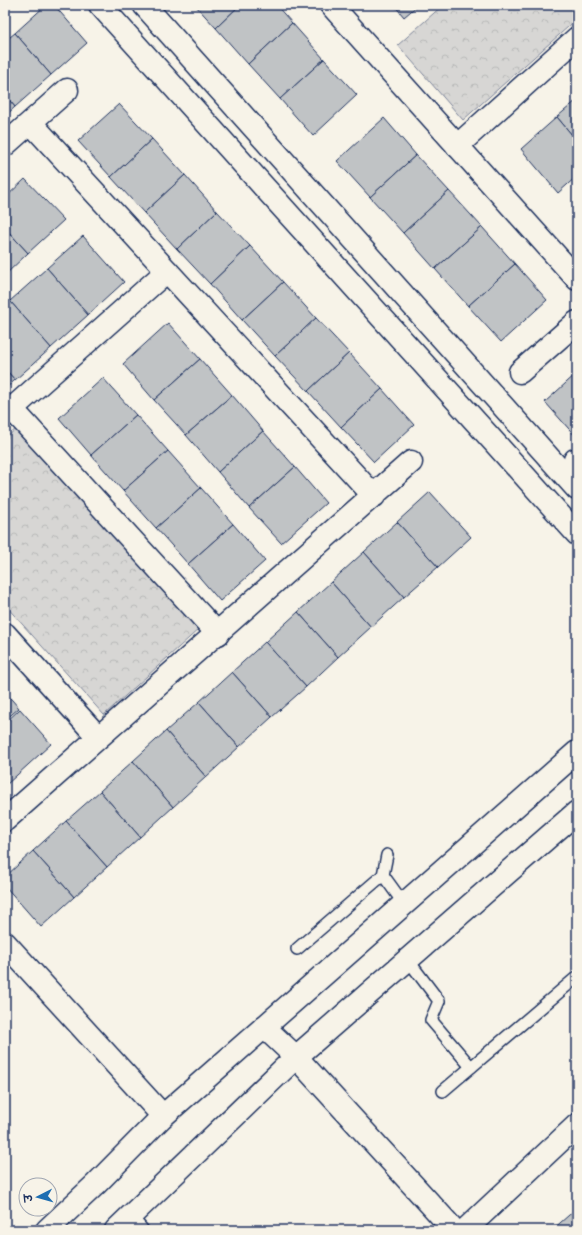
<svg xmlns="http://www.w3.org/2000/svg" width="582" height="1235" viewBox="0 0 582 1235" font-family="Pangolin,'Playpen Sans Deva',sans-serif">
<defs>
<pattern id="park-crowns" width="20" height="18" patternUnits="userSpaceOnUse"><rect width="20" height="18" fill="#d7d6d4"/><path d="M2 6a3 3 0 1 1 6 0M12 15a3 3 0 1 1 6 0" fill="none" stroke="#b8b8b8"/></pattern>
</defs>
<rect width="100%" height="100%" fill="#f7f3e8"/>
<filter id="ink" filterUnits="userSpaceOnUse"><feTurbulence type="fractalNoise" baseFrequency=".025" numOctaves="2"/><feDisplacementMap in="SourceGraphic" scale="8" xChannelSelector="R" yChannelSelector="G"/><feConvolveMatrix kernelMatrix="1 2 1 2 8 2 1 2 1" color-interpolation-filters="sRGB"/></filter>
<g filter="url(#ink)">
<g fill="url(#park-crowns)" stroke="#798299">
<path d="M443 5H577V19L463 120 398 45Z"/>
<path d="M19 426 200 628 104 715 5 605V439Z"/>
</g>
<g fill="#c0c3c5" stroke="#1b2f5e">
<path d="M46 5H54L87 43 51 75 15 33Z"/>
<path d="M195 5H240L216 28Z"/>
<path d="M240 5H276L292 23 248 64 216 28Z"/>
<path d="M394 5H418L404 17Z"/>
<path d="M292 23 324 59 280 99 248 64Z"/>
<path d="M15 33 51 75 15 107 5 95V41Z"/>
<path d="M324 59 357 95 313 136 280 99Z"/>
<path d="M5 95 15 107 5 116Z"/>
<path d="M577 100V141L557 117Z"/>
<path d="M119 104 152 139 111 177 78 141Z"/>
<path d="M557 117 577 141V176L558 193 521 149Z"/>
<path d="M384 118 416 155 370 197 337 161Z"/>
<path d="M152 139 185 175 144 213 111 177Z"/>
<path d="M416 155 449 191 403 233 370 197Z"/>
<path d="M185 175 217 211 177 249 144 213Z"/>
<path d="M25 179 64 220 28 253 5 228V198Z"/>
<path d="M449 191 482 227 435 269 403 233Z"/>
<path d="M217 211 250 246 210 284 177 249Z"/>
<path d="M482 227 515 264 468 306 435 269Z"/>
<path d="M5 228 28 253 5 275Z"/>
<path d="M83 236 124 282 88 315 47 268Z"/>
<path d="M250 246 283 282 242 320 210 284Z"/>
<path d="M515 264 547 300 501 342 468 306Z"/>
<path d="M47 268 88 315 51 348 10 301Z"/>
<path d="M283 282 316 318 275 356 242 320Z"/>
<path d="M10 301 51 348 15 380 5 369V306Z"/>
<path d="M316 318 349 353 308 391 275 356Z"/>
<path d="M168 323 200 359 154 400 123 364Z"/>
<path d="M349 353 382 389 341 427 308 391Z"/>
<path d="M200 359 232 395 186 435 154 400Z"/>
<path d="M5 369 15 380 5 389Z"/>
<path d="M577 373V438L545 402Z"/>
<path d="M103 378 136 415 91 455 59 418Z"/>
<path d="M382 389 414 425 374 462 341 427Z"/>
<path d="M232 395 263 431 218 472 186 435Z"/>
<path d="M136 415 168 451 123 491 91 455Z"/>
<path d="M263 431 295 467 249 508 218 472Z"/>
<path d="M168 451 201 488 156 528 123 491Z"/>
<path d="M295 467 326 503 281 543 249 508Z"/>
<path d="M201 488 233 524 188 564 156 528Z"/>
<path d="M430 492 471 537 438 567 397 522Z"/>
<path d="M397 522 438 567 404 597 364 552Z"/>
<path d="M233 524 265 561 220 601 188 564Z"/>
<path d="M364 552 404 597 371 627 331 582Z"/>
<path d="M331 582 371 627 338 657 298 612Z"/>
<path d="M298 612 338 657 306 687 265 642Z"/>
<path d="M265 642 306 687 272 717 232 672Z"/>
<path d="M232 672 272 717 239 747 199 702Z"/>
<path d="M5 692 19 708 5 720Z"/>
<path d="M199 702 239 747 206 777 166 731Z"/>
<path d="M20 709 51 744 6 785 5 723Z"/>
<path d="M166 731 206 777 173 807 133 761Z"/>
<path d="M133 761 173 807 140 837 100 791Z"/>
<path d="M100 791 140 837 107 867 66 821Z"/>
<path d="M66 821 107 867 74 897 33 851Z"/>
<path d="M33 851 74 897 41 927 5 886V877Z"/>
<path d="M577 1208V1230H552Z"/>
</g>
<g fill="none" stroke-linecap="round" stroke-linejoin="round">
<g stroke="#1b2f5e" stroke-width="14">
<g id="service">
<path d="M383 875 404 904"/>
<path d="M297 949 383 875 387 855"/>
<path d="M408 960 439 1001 431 1020 471 1067"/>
<path d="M443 1091 577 977"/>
<path d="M131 1216 143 1230"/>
</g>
</g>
<g stroke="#1b2f5e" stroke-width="25">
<g id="minor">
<path d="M331 5 577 279"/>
<path d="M31 123 374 496"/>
<path d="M5 145 67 90"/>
<path d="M457 146 577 38"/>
<path d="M520 372 577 322"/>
<path d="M12 409 218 634"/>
<path d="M5 415 167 271"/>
<path d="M575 460 577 462"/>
<path d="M5 634 98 737"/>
<path d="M5 820 411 462"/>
<path d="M5 943 163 1116"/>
<path d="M264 1027 296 1057 454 1230"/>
<path d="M465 1230 577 1125"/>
</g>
</g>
<g stroke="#1b2f5e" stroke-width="25">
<g id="tertiary">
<path d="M47 1230 96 1184 163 1116 577 752"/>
<path d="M116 1230 296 1057 577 812"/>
</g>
</g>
<g stroke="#1b2f5e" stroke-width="25">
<g id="secondary">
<path d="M100 5 577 534"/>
<path d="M144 5 577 489"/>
</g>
</g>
<use href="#service" stroke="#f7f3e8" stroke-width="11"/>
<use href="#minor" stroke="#f7f3e8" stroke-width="22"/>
<use href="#tertiary" stroke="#f7f3e8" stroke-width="22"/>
<use href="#secondary" stroke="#f7f3e8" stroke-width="22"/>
</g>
</g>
<rect width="582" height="1235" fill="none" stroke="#f7f3e8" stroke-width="20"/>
<rect x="10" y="10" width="562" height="1215" fill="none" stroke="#1b2f5e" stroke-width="1.5" filter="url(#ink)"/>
<g transform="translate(38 1197) rotate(264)"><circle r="19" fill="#f7f3e8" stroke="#9fa5b1"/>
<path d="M0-3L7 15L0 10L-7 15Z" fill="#1f6fb2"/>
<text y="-6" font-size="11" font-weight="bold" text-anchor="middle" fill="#1b2f5e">उ</text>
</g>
</svg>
